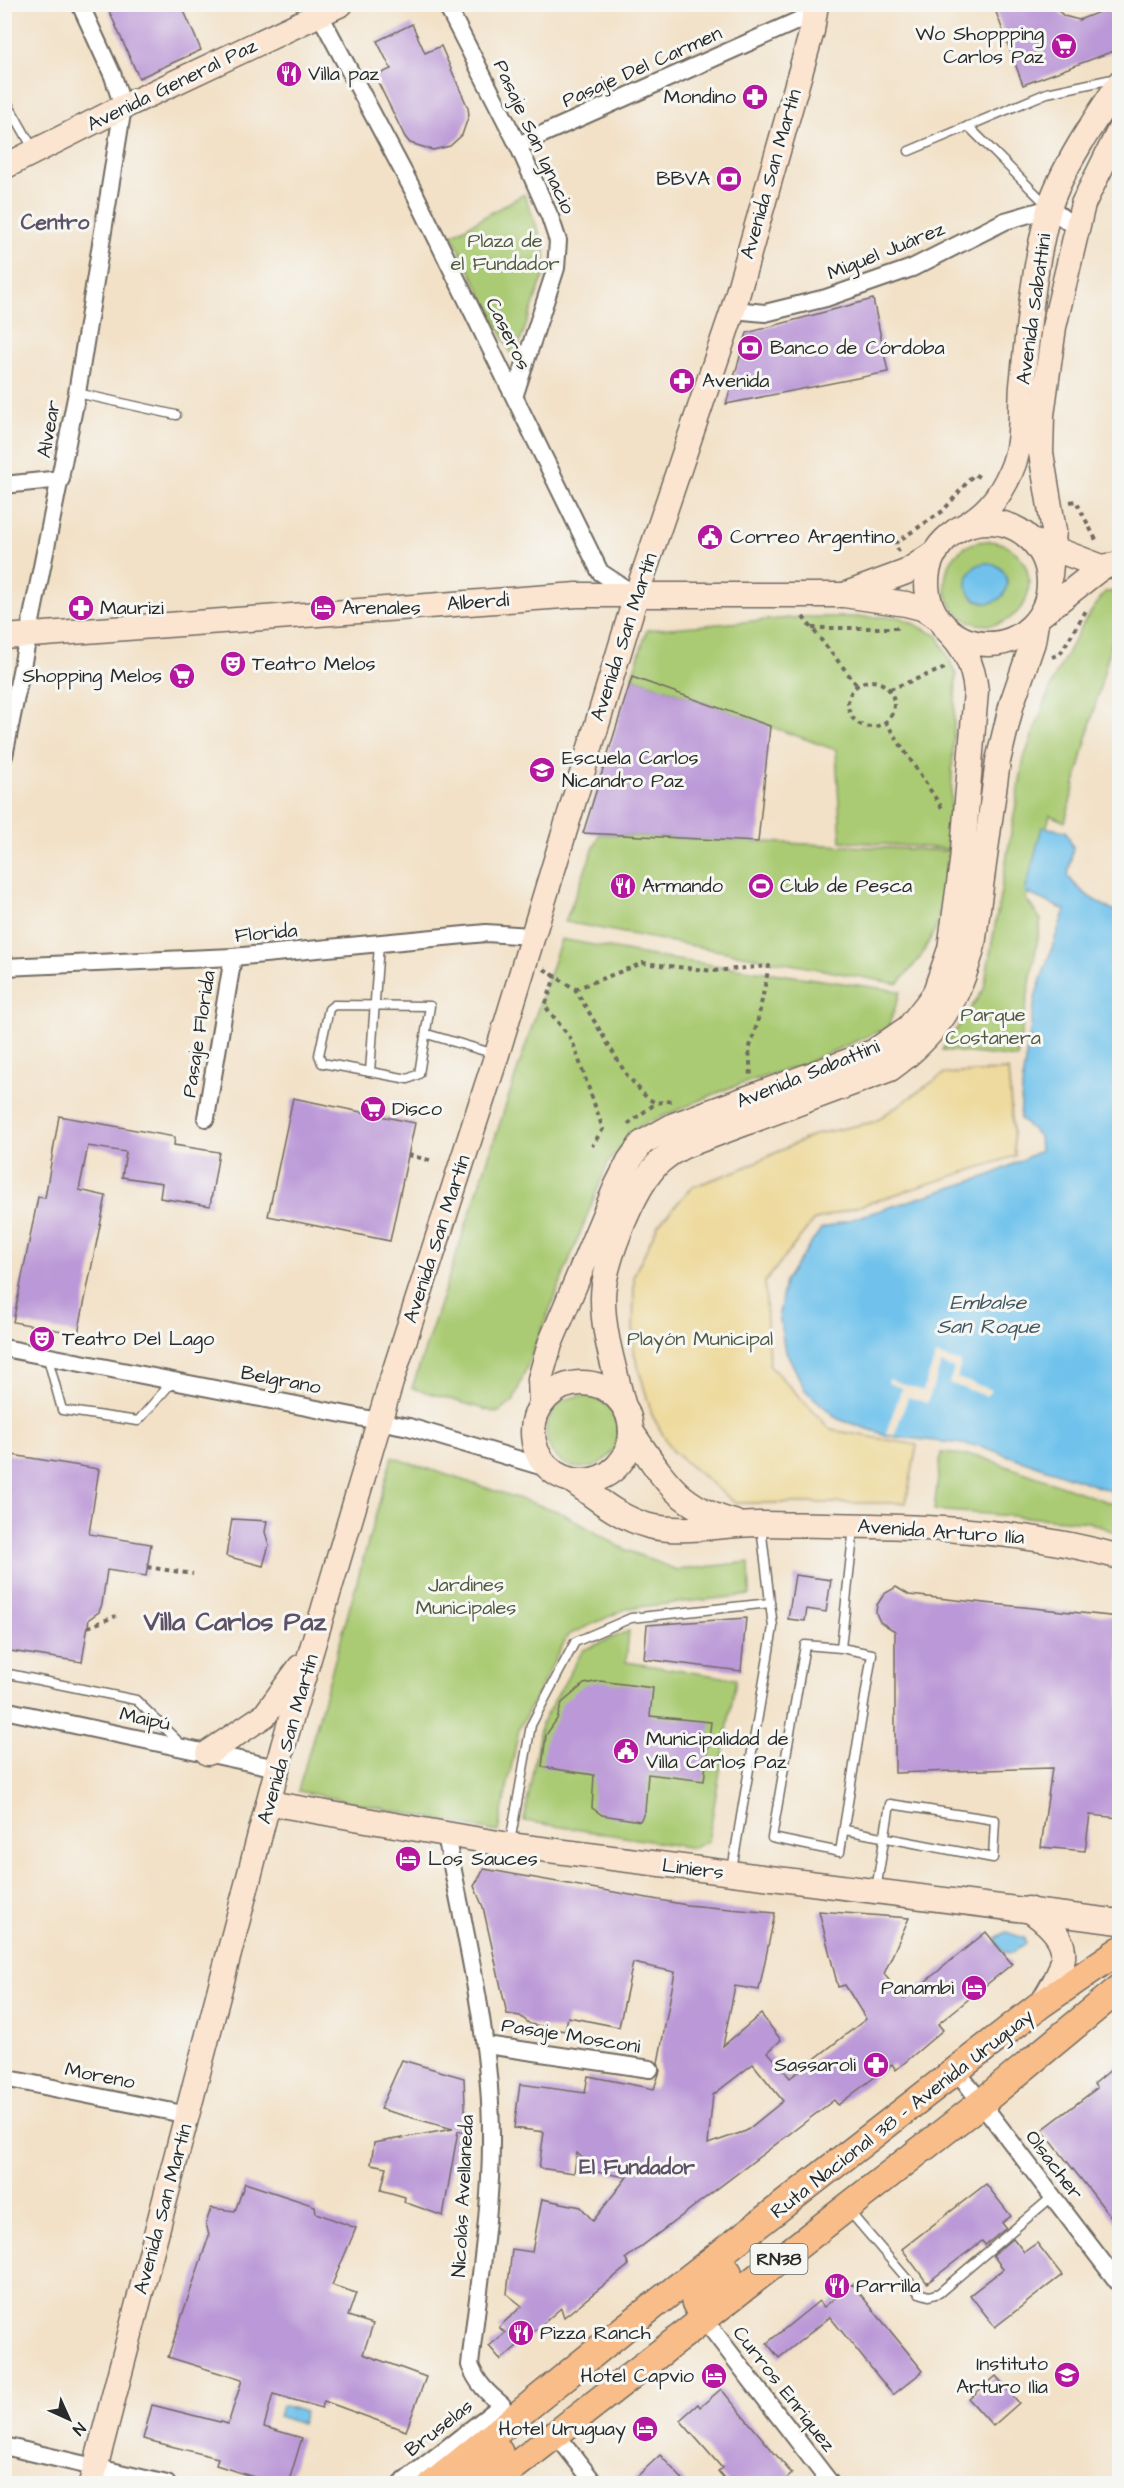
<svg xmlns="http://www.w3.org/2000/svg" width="1124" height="2488" viewBox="0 0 1124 2488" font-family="'Architects Daughter',sans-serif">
<rect width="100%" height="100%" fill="#f6f6f2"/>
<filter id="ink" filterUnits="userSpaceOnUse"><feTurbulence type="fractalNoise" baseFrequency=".0167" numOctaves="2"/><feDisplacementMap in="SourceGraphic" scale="12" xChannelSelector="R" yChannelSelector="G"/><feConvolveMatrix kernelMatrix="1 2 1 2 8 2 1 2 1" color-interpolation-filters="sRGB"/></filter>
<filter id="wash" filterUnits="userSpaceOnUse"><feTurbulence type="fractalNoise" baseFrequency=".008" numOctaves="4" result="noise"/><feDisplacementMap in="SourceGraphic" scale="24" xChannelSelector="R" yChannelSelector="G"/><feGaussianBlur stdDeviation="1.35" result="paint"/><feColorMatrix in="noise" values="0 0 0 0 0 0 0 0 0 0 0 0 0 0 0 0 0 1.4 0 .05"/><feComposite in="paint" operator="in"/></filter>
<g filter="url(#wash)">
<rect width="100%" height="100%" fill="#f2e1c7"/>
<g fill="#aacb73" stroke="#6a7b4f" stroke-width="1.5">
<path d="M524 194 545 248 544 275 514 359 452 235Z"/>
<circle cx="987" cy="583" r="42"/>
<path d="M1119 591V614L1065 822 1050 815 1026 899 1041 920 1017 1058 942 1050 984 989 1024 758 1055 676 1084 622 1105 592Z"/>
<path d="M803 617H900L938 636 956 674 949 849 841 841 836 750 632 677 647 630Z"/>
<path d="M599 834 949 851 937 926 920 958 898 984 565 922Z"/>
<path d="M561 939 663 958 901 991 888 1027 804 1064 729 1088 636 1128 608 1163 513 1402 497 1413 412 1388Z"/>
<circle cx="582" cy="1432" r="36"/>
<path d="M941 1453 978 1456 1119 1506V1534L1089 1522 934 1510Z"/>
<path d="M392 1457 560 1512 624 1549 677 1570 749 1562 750 1595 628 1608 568 1635 519 1729 498 1832 298 1791Z"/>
<path d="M629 1631 626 1662 736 1679 708 1841 693 1848 524 1821 541 1724 583 1650Z"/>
</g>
<path fill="#eeda9e" stroke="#8c8264" stroke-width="1.5" d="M1008 1070 1015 1156 813 1221 765 1282 769 1365 831 1430 917 1445 906 1503H735L672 1451 652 1415 633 1349 634 1275 658 1225 692 1187 739 1170 816 1134 874 1122 944 1074Z"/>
<g fill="#70c2ec" stroke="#4e768c" stroke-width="1.5">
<circle cx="987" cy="583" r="20"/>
<path d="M1042 827 1066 831 1073 847 1068 876C1082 895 1098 903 1119 913V1494L980 1446 889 1436 838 1419 805 1390 784 1347 779 1314 785 1281 821 1229 991 1175 1040 1151 1039 1136 1020 1119 1023 1075 1036 994 1065 910 1025 892Z"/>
<path d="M1006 1932 1024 1938 1026 1943 1012 1953C1003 1953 996 1946 997 1937Z"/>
<path d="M282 2405 305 2412 301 2424 278 2416Z"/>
</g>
<path fill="#f2e1c7" d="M936 1355 961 1363 957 1378 992 1390 986 1396 949 1383 954 1369 941 1364 927 1403 908 1397 894 1436 886 1433 902 1388 888 1383 889 1379 923 1391Z"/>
<g id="blocks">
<g fill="#bb98d7" fill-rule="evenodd">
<path d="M106 4H181L201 50 139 78Z"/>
<path d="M993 4H1051L1064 16 1079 20 1119 4V49L1023 85Z"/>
<path d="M412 24 425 53 441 46 468 108 469 115 462 135 450 146 433 150 410 143 405 137 375 76 391 69 377 41Z"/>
<path d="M873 299 888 372 726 404 747 333Z"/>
<path d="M632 677 770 726 758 842 583 833Z"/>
<path d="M293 1098 415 1123 390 1241 268 1216Z"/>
<path d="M59 1116 175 1137 174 1145 219 1152 210 1206 160 1198 162 1183 122 1177 126 1152 88 1146 79 1190 106 1196 78 1334 13 1322 38 1197 45 1198Z"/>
<path d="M6 1454 99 1469 89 1534 151 1544 146 1576 107 1570 102 1604 99 1612 89 1619 82 1662 4 1650Z"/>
<path d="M232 1519 267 1521 265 1532 269 1545 263 1566 226 1556Z"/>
<path d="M795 1575 831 1580 826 1612 807 1609 805 1621 788 1619Z"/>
<path d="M896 1587 909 1595 1119 1617V1818L1090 1815 1085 1851 1041 1847 1052 1768 895 1773V1631L880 1622 876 1613 877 1605 884 1594Z"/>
<path d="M746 1618 741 1671 644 1659 647 1625Z"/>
<path d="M600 1681 653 1688 650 1716 711 1722 704 1781 648 1774 645 1811 640 1821 602 1815 592 1808 594 1775 542 1767 546 1735 557 1719 562 1703 584 1684Z"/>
<path d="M484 1869 687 1905 775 1913 759 1990 735 1986 723 2046 761 2014 781 2040 768 2052 790 2078 866 2019 845 1985 838 1987 819 1911 909 1918 884 1974 904 1999 986 1932 1012 1964 938 2024 943 2030 896 2070 892 2064 838 2105 834 2100 625 2259 629 2265 564 2317 561 2308 501 2360 489 2346 505 2333 499 2327 522 2306 507 2294 512 2249 532 2252 542 2199 581 2207 593 2221 627 2177 597 2172 577 2153 574 2173 539 2168 544 2132 514 2128 520 2084 585 2093 588 2076 654 2089 660 2071 658 2063 675 1972 633 1963 619 2027 568 2017 565 2031 530 2024 520 2016 507 2014 483 1907 474 1886ZM753 2064 783 2101 746 2131 708 2144 713 2095Z"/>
<path d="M402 2060 464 2078 466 2133 458 2131 443 2216 404 2202 405 2197 381 2190 387 2167 371 2164 374 2143 453 2129 380 2109Z"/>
<path d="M1119 2063V2164L1112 2171 1119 2180V2227L1042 2130 1097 2088 1094 2084Z"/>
<path d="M245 2183 315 2206 316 2213 356 2228 332 2285 356 2293 348 2316 373 2324 363 2354 426 2377 406 2431 324 2401 322 2408 273 2394 264 2427 302 2438 288 2484H276L216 2465 218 2458 143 2439 152 2405 228 2424 242 2380 168 2357 209 2236 206 2223 211 2208 235 2211Z"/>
<path d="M986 2184 1011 2216 1002 2223 1006 2228 985 2245 982 2241 927 2283 902 2249Z"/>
<path d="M1013 2238 1024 2252 1037 2243 1062 2275 995 2327 970 2295 1003 2269 993 2255Z"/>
<path d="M852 2284 923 2371 893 2395 830 2317 779 2358 767 2343 819 2301 824 2307Z"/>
<path d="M996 2376 1019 2403 993 2426 969 2399Z"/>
<path d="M721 2389 792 2474 781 2484H729L718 2471 722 2468 680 2420 698 2404 700 2407Z"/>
<path d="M660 2455 687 2484H629Z"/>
</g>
</g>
</g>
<g filter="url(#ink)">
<use href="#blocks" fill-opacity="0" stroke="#716b62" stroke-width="1.5"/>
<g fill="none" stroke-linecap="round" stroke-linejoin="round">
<g stroke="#716b62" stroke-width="11">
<g id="lane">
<path d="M4 97 34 150"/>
<path d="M968 126 1046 204"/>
<path d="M909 151 1047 93 1117 78"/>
<path d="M77 393 176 415"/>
<path d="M334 1005 430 1006 419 1074 408 1079 322 1063 319 1055 329 1009Z"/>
<path d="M427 1034 495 1054"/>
<path d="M370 1072 379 944"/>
<path d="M47 1355 62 1410 138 1421 173 1381"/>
<path d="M841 1648 872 1654 840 1852 772 1838 805 1645 841 1648 854 1527"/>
<path d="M4 1673 136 1700 181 1744"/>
<path d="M845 1830 993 1858 995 1820 890 1804 876 1890"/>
<path d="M510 1842 531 1725 575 1642 631 1618 770 1603"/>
<path d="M732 1870 773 1627 761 1527"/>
<path d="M849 2211 919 2293 929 2296 939 2293 1052 2197"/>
</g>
</g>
<g stroke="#716b62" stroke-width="20">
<g id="street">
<path d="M446 4 518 145 550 217 558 241 556 268 515 394"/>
<path d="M320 15 414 192 600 572 635 595"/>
<path d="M518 145 815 13"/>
<path d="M733 310 765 313 826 298 912 268 1005 221 1050 208 1076 228"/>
<path d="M4 485 61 479"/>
<path d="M4 756 77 393 123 107 113 76 80 4"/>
<path d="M4 967 233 957 486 933 531 936"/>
<path d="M206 1118 233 957"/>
<path d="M4 1348 409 1427 547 1468"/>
<path d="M4 1710 277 1768"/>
<path d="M486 2045 650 2069"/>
<path d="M957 2071 1120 2285"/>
<path d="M4 2078 188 2115"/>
<path d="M704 2319 831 2484"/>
<path d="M556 2434 595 2484"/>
<path d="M4 2446 167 2484"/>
<path d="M401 2484 502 2405C487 2393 477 2383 470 2365 478 2291 491 2216 491 2142 492 2039 465 1936 446 1835"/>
</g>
</g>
<g stroke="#716b62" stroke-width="27">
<g id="secondary">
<path d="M4 167 123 107 341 4"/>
<circle cx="988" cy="583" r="61"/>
<path d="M957 530C984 516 999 499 1011 471 1023 444 1020 414 1022 386 1028 327 1034 266 1049 209 1060 171 1097 116 1120 82"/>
<path d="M1039 543 1102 567 1120 564"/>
<path d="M1050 575 1054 531 1041 453 1042 415 1054 327 1083 204 1120 129"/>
<path d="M849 593 906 572 936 552"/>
<path d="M1042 614 1102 567"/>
<path d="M4 637 577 595H844L906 604 922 608 936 617"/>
<circle cx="582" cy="1432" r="49"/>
<path d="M541 1403 540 1379 550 1344 616 1187 629 1161 642 1143 674 1125 873 1052 909 1027 934 995 950 949 962 862 976 691C973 664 964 646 944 627"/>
<path d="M623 1404C615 1370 603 1334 603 1300 602 1266 632 1194 654 1168 662 1158 673 1152 684 1146L890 1069C937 1035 959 1001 973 945L998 761 1012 703 1033 642 1036 623"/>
<path d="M631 1431C663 1477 676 1506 734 1522"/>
<path d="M571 1480C596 1498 619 1518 649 1526 687 1535 724 1523 762 1524 881 1526 1005 1524 1120 1557"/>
<path d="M208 1753 265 1715 300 1667"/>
<path d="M269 1803 509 1845 1120 1922"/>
<path d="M1028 1909C1075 1941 1070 1959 1042 2003"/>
<path d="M91 2484 283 1746 391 1382 497 1054 636 596 733 310 812 31 816 4"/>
</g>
</g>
<g stroke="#716b62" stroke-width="30">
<g id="primary">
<path d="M704 2319 695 2302 701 2293 728 2272"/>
<path d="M433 2484 625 2328 1040 2005 1120 1950"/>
<path d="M468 2484 476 2472 499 2452"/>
<path d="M492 2484 981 2103 1120 1988"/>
</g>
</g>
<g stroke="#716b62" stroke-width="4" stroke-dasharray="4.5 4.5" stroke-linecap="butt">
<path d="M1099 4 1106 12"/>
<path d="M1070 502 1076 501 1096 540"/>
<path d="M899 552 895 543 943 511 974 474 982 479"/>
<path d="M803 617 857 685"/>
<path d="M812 628H897L898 626"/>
<path d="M1052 657 1060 654 1087 609"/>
<circle cx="871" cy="704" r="23"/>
<path d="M890 689 948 667"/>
<path d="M885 721 944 811"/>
<path d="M544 969 575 989 626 1074 647 1098 656 1103 674 1100"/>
<path d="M556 974 545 1006 572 1040 603 1129 592 1146"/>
<path d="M575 989 643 963 713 971 769 966 757 1024 749 1050 751 1076"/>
<path d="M628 1124 656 1103"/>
<path d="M408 1155 433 1161"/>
<path d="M147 1567 193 1574"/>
<path d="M88 1627 116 1616"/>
</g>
<use href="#lane" stroke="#fff" stroke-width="8"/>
<use href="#street" stroke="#fff" stroke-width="16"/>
<use href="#secondary" stroke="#fce5d0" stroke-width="24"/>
<use href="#primary" stroke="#f8bd89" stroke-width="27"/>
</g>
</g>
<defs>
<g id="supermarket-disc" transform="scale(1.35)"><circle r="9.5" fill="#b5179e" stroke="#f6f6f2"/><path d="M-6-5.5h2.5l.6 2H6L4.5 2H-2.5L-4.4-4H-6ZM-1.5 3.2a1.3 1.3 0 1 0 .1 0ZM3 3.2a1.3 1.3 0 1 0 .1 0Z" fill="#fff"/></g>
<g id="restaurant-disc" transform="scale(1.35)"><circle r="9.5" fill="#b5179e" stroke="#f6f6f2"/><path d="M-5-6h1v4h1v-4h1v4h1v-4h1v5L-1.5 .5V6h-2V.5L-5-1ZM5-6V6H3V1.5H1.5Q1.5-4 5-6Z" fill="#fff"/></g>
<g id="pharmacy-disc" transform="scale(1.35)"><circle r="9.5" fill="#b5179e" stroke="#f6f6f2"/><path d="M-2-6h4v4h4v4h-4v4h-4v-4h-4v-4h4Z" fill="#fff"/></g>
<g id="bank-disc" transform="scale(1.35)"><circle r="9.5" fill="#b5179e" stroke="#f6f6f2"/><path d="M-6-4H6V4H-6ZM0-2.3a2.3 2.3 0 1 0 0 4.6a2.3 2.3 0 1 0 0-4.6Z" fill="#fff"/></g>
<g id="civic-disc" transform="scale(1.35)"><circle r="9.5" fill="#b5179e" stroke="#f6f6f2"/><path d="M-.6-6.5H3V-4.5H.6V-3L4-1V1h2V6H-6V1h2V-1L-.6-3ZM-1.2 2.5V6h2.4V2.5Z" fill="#fff"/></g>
<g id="hotel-disc" transform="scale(1.35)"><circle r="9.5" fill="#b5179e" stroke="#f6f6f2"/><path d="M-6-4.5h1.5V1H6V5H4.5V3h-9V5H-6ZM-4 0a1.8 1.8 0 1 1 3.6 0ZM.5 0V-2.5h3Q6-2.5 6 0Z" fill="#fff"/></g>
<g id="theatre-disc" transform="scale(1.35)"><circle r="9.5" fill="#b5179e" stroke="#f6f6f2"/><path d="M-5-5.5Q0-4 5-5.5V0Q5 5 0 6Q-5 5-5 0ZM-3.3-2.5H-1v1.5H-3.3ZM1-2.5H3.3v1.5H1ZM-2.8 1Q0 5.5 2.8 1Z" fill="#fff"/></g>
<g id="school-disc" transform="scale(1.35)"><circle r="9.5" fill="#b5179e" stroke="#f6f6f2"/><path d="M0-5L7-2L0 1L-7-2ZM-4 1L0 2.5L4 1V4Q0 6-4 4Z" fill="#fff"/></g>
<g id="stadium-disc" transform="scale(1.35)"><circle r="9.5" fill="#b5179e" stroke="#f6f6f2"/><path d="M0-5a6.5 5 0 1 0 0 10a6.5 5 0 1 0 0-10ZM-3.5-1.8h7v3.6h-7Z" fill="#fff"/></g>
</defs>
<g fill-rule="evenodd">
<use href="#supermarket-disc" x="1064" y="46"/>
<use href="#restaurant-disc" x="289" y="74"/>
<use href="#pharmacy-disc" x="755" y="97"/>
<use href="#bank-disc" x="729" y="179"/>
<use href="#bank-disc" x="750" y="348"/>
<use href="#pharmacy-disc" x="682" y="381"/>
<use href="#civic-disc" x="710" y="537"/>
<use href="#pharmacy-disc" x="81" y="608"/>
<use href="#hotel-disc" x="323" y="608"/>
<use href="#theatre-disc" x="233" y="664"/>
<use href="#supermarket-disc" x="182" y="676"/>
<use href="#school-disc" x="542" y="770"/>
<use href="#restaurant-disc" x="623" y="886"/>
<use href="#stadium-disc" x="761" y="886"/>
<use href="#supermarket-disc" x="373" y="1109"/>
<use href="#theatre-disc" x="42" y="1339"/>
<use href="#civic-disc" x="626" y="1751"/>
<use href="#hotel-disc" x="408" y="1859"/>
<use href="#hotel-disc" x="974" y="1988"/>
<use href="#pharmacy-disc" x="876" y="2065"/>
<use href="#restaurant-disc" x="837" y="2286"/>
<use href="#restaurant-disc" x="521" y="2333"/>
<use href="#school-disc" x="1067" y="2375"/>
<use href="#hotel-disc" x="714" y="2376"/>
<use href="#hotel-disc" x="645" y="2429"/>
</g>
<g text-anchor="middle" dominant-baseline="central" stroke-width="6" stroke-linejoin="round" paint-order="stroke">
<rect fill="#f6f6f2" stroke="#686867" stroke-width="1.5" x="750.5" y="2244" width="57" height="30" rx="4.5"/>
<g font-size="18" font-weight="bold" fill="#2b2b2b">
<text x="779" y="2259">RN38</text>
</g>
<g font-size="20" fill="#2b2b2b" stroke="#f6f6f2" text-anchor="start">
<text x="1044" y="34" text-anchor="end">Wo Shoppping<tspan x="1044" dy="23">Carlos Paz</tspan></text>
<text x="308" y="74">Villa paz</text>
<text x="736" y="97" text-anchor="end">Mondino</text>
<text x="710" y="179" text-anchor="end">BBVA</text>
<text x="770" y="348">Banco de Córdoba</text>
<text x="702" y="381">Avenida</text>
<text x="730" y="537">Correo Argentino</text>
<text x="100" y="608">Maurizi</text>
<text x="342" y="608">Arenales</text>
<text x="252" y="664">Teatro Melos</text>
<text x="162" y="676" text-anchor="end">Shopping Melos</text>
<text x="562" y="758">Escuela Carlos<tspan x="562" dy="23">Nicandro Paz</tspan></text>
<text x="642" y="886">Armando</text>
<text x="780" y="886">Club de Pesca</text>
<text x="392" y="1109">Disco</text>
<text x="62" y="1339">Teatro Del Lago</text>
<text x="646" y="1739">Municipalidad de<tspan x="646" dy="23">Villa Carlos Paz</tspan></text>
<text x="428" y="1859">Los Sauces</text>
<text x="954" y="1988" text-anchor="end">Panambi</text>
<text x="856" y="2065" text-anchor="end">Sassaroli</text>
<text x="856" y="2286">Parrilla</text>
<text x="540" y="2333">Pizza Ranch</text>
<text x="1048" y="2364" text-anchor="end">Instituto<tspan x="1048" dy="23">Arturo Ilia</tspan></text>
<text x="694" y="2376" text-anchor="end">Hotel Capvio</text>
<text x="626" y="2429" text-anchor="end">Hotel Uruguay</text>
</g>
<g font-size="20" fill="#2b2b2b" stroke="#f6f6f2">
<text transform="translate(642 67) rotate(-24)">Pasaje Del Carmen</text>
<text transform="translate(172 85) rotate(-26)">Avenida General Paz</text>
<text transform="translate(534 137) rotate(65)">Pasaje San Ignacio</text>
<text transform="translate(771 174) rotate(-74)">Avenida San Martín</text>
<text transform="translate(886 251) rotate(-22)">Miguel Juárez</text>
<text transform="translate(1034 309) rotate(-82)">Avenida Sabattini</text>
<text transform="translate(508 334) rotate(64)">Caseros</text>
<text transform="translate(49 429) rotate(-80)">Alvear</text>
<text transform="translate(478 602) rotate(-4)">Alberdi</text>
<text transform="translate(624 637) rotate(-72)">Avenida San Martín</text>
<text transform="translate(266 933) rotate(-5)">Florida</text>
<text transform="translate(199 1034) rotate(-81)">Pasaje Florida</text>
<text transform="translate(808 1074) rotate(-22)">Avenida Sabattini</text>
<text transform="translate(437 1239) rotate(-72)">Avenida San Martín</text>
<text transform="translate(281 1380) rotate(11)">Belgrano</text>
<text transform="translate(941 1532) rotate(4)">Avenida Arturo Ilía</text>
<text transform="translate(145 1719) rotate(12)">Maipú</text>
<text transform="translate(288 1739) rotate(-74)">Avenida San Martín</text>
<text transform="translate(693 1869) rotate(7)">Liniers</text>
<text transform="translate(571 2036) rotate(9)">Pasaje Mosconi</text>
<text transform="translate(100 2076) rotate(11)">Moreno</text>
<text transform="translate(902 2114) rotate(-38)">Ruta Nacional 38 - Avenida Uruguay</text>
<text transform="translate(1054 2165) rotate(53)">Olsacher</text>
<text transform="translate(463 2196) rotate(-87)">Nicolás Avellaneda</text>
<text transform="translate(163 2209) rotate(-75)">Avenida San Martín</text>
<text transform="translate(784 2389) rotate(52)">Curros Enriquez</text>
<text transform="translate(439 2428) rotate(-38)">Bruselas</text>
</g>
<g font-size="20" fill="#515b41" stroke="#f6f6f2">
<text x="505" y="241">Plaza de<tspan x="505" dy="23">el Fundador</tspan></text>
<text x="993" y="1015">Parque<tspan x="993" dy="23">Costanera</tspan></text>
<text x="700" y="1339">Playón Municipal</text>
<text x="466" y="1585">Jardines<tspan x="466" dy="23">Municipales</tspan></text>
</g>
<g font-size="21" font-weight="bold" fill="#5d5167" stroke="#f6f6f2">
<text x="55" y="222">Centro</text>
<text x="637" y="2167">El Fundador</text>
</g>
<g font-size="21" font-style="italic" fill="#405865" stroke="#f6f6f2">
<text x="988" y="1302">Embalse<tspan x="988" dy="24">San Roque</tspan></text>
</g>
<g font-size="26" font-weight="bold" fill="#5d5167" stroke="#f6f6f2">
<text x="235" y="1622">Villa Carlos Paz</text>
</g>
</g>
<rect width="1124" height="2488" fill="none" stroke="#f6f6f2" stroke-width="24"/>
<g transform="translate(69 2419) rotate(135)" stroke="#f6f6f2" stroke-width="4.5" paint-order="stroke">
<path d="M0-4.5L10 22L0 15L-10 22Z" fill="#2b2b2b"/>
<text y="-9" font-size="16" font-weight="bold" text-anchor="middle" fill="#2b2b2b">N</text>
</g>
</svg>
